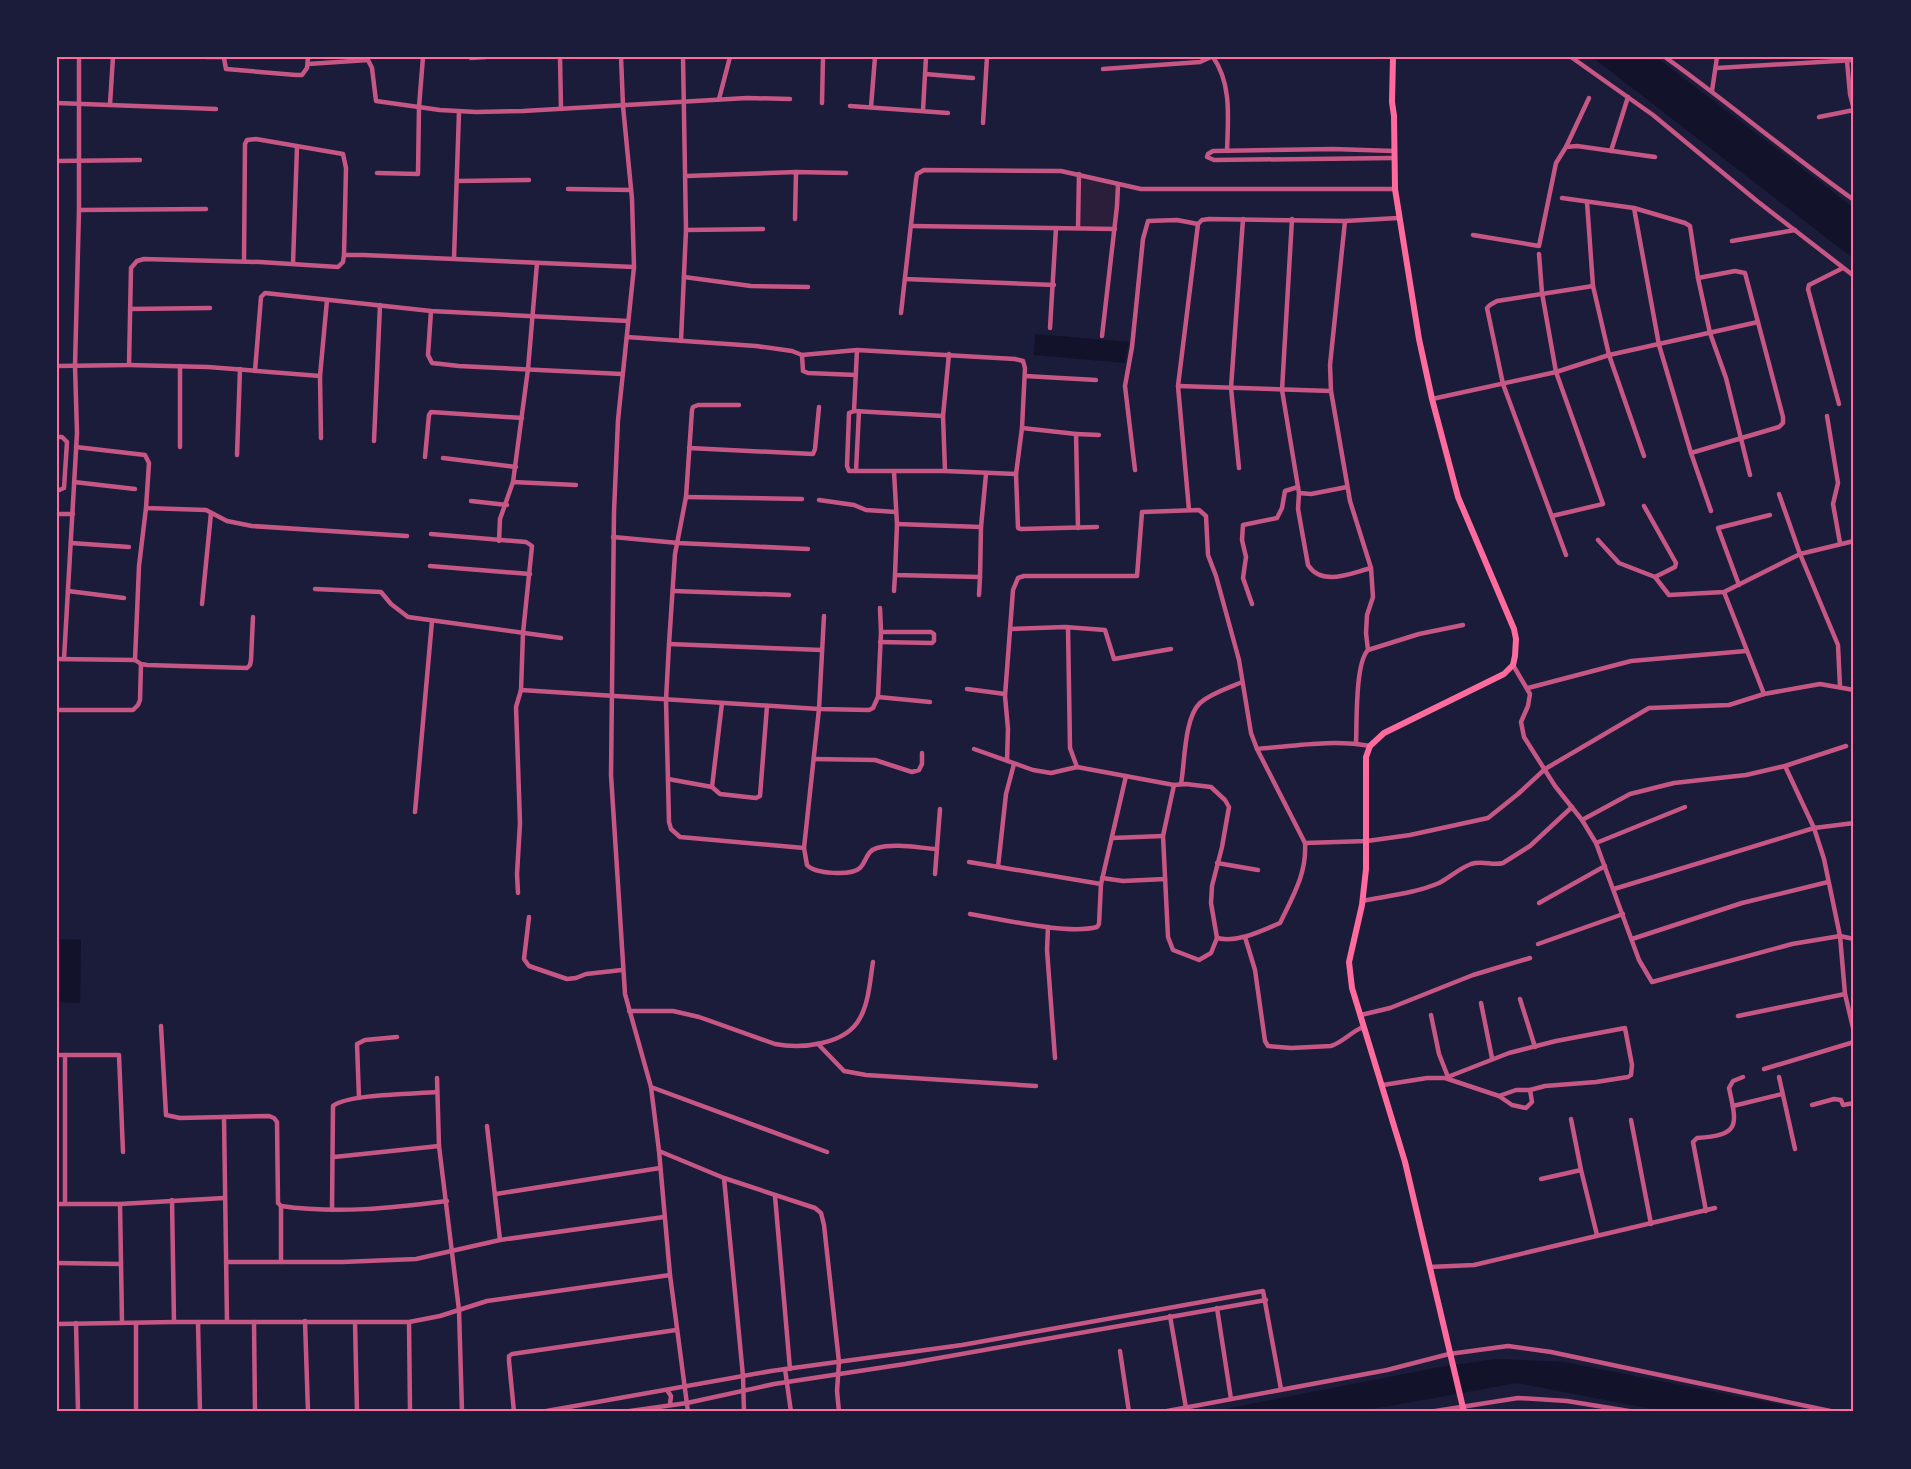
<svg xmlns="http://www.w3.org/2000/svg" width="1911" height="1469" viewBox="0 0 1911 1469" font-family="'PT Sans',sans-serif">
<rect width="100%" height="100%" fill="#1b1b3a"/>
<path fill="#2a1e3b" d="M1079 174 1118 185 1115 229 1078 227Z"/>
<g fill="#12122b">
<path d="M1592 57H1656L1854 208V259Z"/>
<path d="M1035 334 1129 342 1125 363 1034 355Z"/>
<path d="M57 939 81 940 80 1003 57 1002Z"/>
<path d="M1496 1359 1564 1362 1817 1412H1667L1517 1383 1356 1412H1210L1440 1367Z"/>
</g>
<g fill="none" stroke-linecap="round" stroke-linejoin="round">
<g stroke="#c65784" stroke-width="4.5">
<path d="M206 57H224"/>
<path d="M560 57 561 109"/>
<path d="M621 57 623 106 632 199 634 267 618 420 614 512 611 775 625 994 651 1087 659 1151 670 1275 688 1412"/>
<path d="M1213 57C1232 84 1228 119 1227 151"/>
<path d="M1571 57 1653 115 1757 201 1854 276"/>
<path d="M1665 57C1729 103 1789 154 1854 200"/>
<path d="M224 58 226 69 296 75H302L307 68 308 57"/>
<path d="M471 58 486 57"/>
<path d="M1847 61 1850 94 1854 110"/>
<path d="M308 64 368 60 372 68 376 101 440 110 476 112 523 111 747 98 790 99"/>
<path d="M1717 68 1854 60"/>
<path d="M1103 69 1200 62 1211 57"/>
<path d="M925 74 973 78"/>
<path d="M1712 91 1717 57"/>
<path d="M719 99 730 57"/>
<path d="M57 103 216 109"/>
<path d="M822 103 823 57"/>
<path d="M110 104 113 57"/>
<path d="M850 106 948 113"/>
<path d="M871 107 875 57"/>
<path d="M923 110 926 57"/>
<path d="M1819 117 1854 110"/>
<path d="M983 123 987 57"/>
<path d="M1566 147 1589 98"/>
<path d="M1611 151 1628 97"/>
<path d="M1394 158 1214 160 1207 157 1208 154 1213 151 1333 149 1394 151"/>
<path d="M57 161 140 160"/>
<path d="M377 173 418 174 419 107 423 57"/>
<path d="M686 176 796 172 846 173"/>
<path d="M458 181 529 180"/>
<path d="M568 189 631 190"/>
<path d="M1562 198 1634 208 1685 223 1690 226 1698 278 1710 333 1726 378 1750 475"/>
<path d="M1587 202 1593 286 1609 355 1644 456"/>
<path d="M1634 208 1659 345 1691 453 1711 511"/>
<path d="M79 210 206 209"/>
<path d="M795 219 796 172"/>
<path d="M1292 219 1282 390 1299 493 1298 509 1308 565C1322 587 1351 573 1371 568"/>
<path d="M1345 221 1330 365 1331 391 1350 501 1371 568 1373 597 1367 615 1366 633 1368 650C1355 663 1357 723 1356 743"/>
<path d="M912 226 1115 229"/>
<path d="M1078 227 1079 174"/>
<path d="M686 230 763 229"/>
<path d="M1473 235 1539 246 1556 163 1566 147 1577 146 1655 157"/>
<path d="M1732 241 1795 230"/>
<path d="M1539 254 1542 293 1556 372 1603 504 1552 516"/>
<path d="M454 258 459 112"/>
<path d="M244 261 245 144 247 140 256 139 343 154 346 168 344 255"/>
<path d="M293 264 297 147"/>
<path d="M684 277 751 286 808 287"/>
<path d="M905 279 1054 285"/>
<path d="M130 309 210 308"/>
<path d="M431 311 428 355 432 363 459 366 622 374"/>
<path d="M901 313 916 180 917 174 924 170 1061 171 1141 189H1395"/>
<path d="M1050 328 1056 228"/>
<path d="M1102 336 1117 206 1118 185"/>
<path d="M627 337 756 346 792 351 802 355 857 350 1015 359 1023 361 1025 368 1022 428 1016 474 945 471H849L847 466 849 413 854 411 857 350"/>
<path d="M681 341 686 230 683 57"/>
<path d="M802 355 803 371 808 373 856 375"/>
<path d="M129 365 208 367 320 376 327 300"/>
<path d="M57 366 129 365 131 268 137 261 144 259 260 262 338 267 343 262 344 255H364L634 267"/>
<path d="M255 371 261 297 265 293 431 311 628 321"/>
<path d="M320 376 321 438"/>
<path d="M1025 376 1096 380"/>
<path d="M1178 386 1331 391"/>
<path d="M1432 399 1556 372 1609 355 1758 322"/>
<path d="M1839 404 1808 289 1809 285 1843 268"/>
<path d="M739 405H698L693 407 692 410 686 497 675 554 669 644 666 700 669 822 671 829 680 837 804 848"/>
<path d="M854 411 943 416"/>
<path d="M1827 416 1838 483 1833 504 1840 543"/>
<path d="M1022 428 1076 434 1078 528"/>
<path d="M1076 434 1099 435"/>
<path d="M57 437H62L67 442 64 488 57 491"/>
<path d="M374 441 380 305"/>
<path d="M76 447 145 455 149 463 146 508 206 510 227 521 252 526 407 536"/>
<path d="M180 447V366"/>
<path d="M689 448 813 454 815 449 819 407"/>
<path d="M1691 453 1779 427 1783 423V417L1745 273 1735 271 1698 278"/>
<path d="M237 455 240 369"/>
<path d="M425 457 429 415 431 412 522 418"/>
<path d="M443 458 516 467"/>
<path d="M1239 468 1231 388 1243 219"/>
<path d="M1135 470 1125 386 1132 347 1143 239 1148 221 1177 220 1198 224 1202 220 1209 219 1345 221 1398 218"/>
<path d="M856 471 859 411"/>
<path d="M945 471 943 416 949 354"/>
<path d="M894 472 897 524 895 575 980 577 981 527 986 474"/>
<path d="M1016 474 1018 528 1021 529 1097 527"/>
<path d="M74 482 135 489"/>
<path d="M513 482 528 369 537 263"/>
<path d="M1299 493 1311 494 1347 487"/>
<path d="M1779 494 1800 554 1854 541"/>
<path d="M686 497 802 499"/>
<path d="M819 500 854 505 866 510 896 512"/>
<path d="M471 501 507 505"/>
<path d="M1189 510 1178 386 1198 224"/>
<path d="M57 514H73"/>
<path d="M897 524 981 527"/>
<path d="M431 534 526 542 532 546 523 633 521 690 819 709 869 710 873 708 878 697 881 632 880 608"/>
<path d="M613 537 678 543 808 549"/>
<path d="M1598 540 1619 563 1655 577 1675 567 1676 563 1644 506"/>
<path d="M499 541 500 519 513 482 576 485"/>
<path d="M71 543 129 547"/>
<path d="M1566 555 1503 384 1487 308 1490 305 1497 301 1593 286"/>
<path d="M430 566 530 574"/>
<path d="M1655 577 1669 595 1724 592 1800 554 1838 645 1840 687"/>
<path d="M1739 585 1718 528 1770 515"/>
<path d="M315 589 381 592 391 604 408 617 561 638"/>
<path d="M68 591 124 598"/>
<path d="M674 591 789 595"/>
<path d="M894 591 895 575"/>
<path d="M1724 592 1764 694"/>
<path d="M979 595 980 577"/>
<path d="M202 604 211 513"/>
<path d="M1252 604 1243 578 1246 557 1242 540 1243 525 1277 518 1282 508 1285 491 1298 487"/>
<path d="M824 616 819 709 804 848 807 865C815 874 851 876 860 868 867 861 866 851 877 848 895 843 919 848 937 849"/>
<path d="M1068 627 1070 748 1077 767"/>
<path d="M1010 629 1065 627 1105 630 1114 659 1171 649"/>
<path d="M880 642 932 643 934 641V634L931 632H881"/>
<path d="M669 644 822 650"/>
<path d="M1368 650 1419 634 1463 625"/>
<path d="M57 659 135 660 139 566 146 508"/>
<path d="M64 659 77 433 75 366 79 210V57"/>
<path d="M135 660 141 664 147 665 247 668 250 665 251 660 253 617"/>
<path d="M1513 665 1530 694 1528 706 1521 722 1524 737 1555 786 1582 820 1596 843 1639 960 1652 982 1792 944 1840 936 1854 939"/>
<path d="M1528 688 1631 661 1746 651"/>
<path d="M967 689 1005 694"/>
<path d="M878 697 930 702"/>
<path d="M57 710H133L138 705 140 700 141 664"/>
<path d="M974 749 1033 770 1051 773 1077 767 1174 785 1186 784 1211 787 1225 800 1229 807 1222 847 1212 886 1211 903 1217 938C1238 943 1261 931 1280 923 1293 896 1307 873 1305 843L1257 749 1251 733 1239 660 1216 576 1208 555 1206 516 1199 510 1142 512 1137 576H1024L1018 578 1013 590 1005 696 1008 729 1007 761"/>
<path d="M1257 749C1294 746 1333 739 1370 746"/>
<path d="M814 759 875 760 912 772 919 770 922 764V753"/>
<path d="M1785 766 1814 828 1824 859 1840 936 1845 994 1854 1032"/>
<path d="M668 779 712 787 722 703"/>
<path d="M1181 784C1185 762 1184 718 1200 703 1211 693 1229 688 1242 682"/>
<path d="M1174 785 1163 836 1168 937 1173 950 1199 960 1211 953 1217 938"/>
<path d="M712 787 720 794 756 798 760 796 767 706"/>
<path d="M415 812 432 621"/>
<path d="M1582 820 1630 794 1674 783 1746 775 1785 766 1846 746"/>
<path d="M1112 838 1163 836"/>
<path d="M1305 843 1367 841 1410 835 1488 818 1518 794 1545 769 1649 708 1729 705 1764 694 1820 684 1854 690"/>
<path d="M1596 843 1685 807"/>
<path d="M969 862 1101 884"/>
<path d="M1217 863 1258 870"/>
<path d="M998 867 1006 794 1014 764"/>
<path d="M935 874 940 809"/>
<path d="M1102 878 1123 881 1165 879"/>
<path d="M1614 889 1814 828 1854 823"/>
<path d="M518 893 517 874 520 823 516 707 521 690"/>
<path d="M1362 901C1387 896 1416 893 1439 883 1450 877 1460 868 1471 864 1483 860 1492 866 1503 863L1530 846 1572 807"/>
<path d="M1539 903 1605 866"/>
<path d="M970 914C1002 919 1067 935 1097 927L1099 924 1101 884 1126 776"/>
<path d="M529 917 524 959 529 966 567 979 576 978 586 974 622 970"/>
<path d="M1048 927 1047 950 1055 1058"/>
<path d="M1245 937 1255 970 1265 1041 1268 1046 1291 1048 1331 1046C1343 1042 1351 1032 1363 1027"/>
<path d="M1632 939 1742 903 1828 882"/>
<path d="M1538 944 1623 914"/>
<path d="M1520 999 1535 1047"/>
<path d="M1481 1003 1492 1058"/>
<path d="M629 1011H673L699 1017 775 1044C801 1049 846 1045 860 1018 869 1002 870 980 873 962"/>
<path d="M1361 1015 1390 1008 1473 975 1530 958"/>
<path d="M1431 1015 1439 1054 1448 1077"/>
<path d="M1738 1016 1845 994"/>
<path d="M161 1026 166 1115 180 1118 269 1116 274 1118 277 1122 278 1203 281 1206V1262"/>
<path d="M818 1044 844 1071 866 1075 1036 1086"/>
<path d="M57 1055H119L123 1152"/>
<path d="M65 1055V1204"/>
<path d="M1764 1069 1854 1042"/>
<path d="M1779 1077 1795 1149"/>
<path d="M437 1078 439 1146 459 1310 462 1412"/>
<path d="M1383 1085 1427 1078H1445L1499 1096 1516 1090H1530L1545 1086 1596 1082 1628 1077 1631 1075 1632 1065 1625 1028 1556 1041 1509 1053 1445 1078"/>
<path d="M651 1087 827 1152"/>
<path d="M1499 1096 1512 1105 1526 1108 1532 1102 1530 1090"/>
<path d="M359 1098 357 1044 365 1040 397 1037"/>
<path d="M1812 1105 1834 1099 1841 1100 1843 1105 1854 1103"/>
<path d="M1733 1106 1782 1094"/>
<path d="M224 1117 227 1322"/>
<path d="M1571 1119 1581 1170 1597 1235"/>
<path d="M1631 1120 1651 1224"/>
<path d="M487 1126 500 1240"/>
<path d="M659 1151 724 1178 815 1208 821 1213 824 1225 839 1362 837 1391 839 1412"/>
<path d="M334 1157 439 1146"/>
<path d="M724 1178 743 1376 744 1412"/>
<path d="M1541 1179 1581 1170"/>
<path d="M496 1194 660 1168"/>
<path d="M775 1196 790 1369"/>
<path d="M172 1200 174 1322"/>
<path d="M57 1204H120L224 1198"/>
<path d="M120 1204 122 1322"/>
<path d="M281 1206C337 1214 392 1208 447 1201"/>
<path d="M332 1210 333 1106C347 1094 415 1094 437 1092"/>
<path d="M1706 1211 1693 1142 1697 1138C1741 1135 1737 1125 1729 1088L1733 1081 1743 1077"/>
<path d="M226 1262H342L416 1259 500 1240 664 1217"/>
<path d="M57 1263 121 1264"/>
<path d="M1429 1267 1474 1265 1715 1208"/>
<path d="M1217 1308 1231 1399"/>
<path d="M1170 1316 1186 1408"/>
<path d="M305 1321 308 1412"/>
<path d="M198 1322 200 1412"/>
<path d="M254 1322 255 1412"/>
<path d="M355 1322 357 1412"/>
<path d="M409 1322 410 1412"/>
<path d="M76 1323 78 1412"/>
<path d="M136 1323V1412"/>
<path d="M57 1324 174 1322H409L440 1316 487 1301 670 1275"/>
<path d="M1120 1351 1129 1412"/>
<path d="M785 1369 791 1412"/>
<path d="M667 1390 671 1396 670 1404"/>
<path d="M514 1412 509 1361V1356L512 1354 676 1330"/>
<path d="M541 1412 771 1371 962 1345 1263 1291 1281 1389"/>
<path d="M623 1412 687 1403 774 1384 905 1364 1266 1300"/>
<path d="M1162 1412 1387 1370 1449 1354 1508 1346 1551 1352 1835 1412"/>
<path d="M1429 1412 1518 1398 1567 1401 1635 1412"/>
</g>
<path stroke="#ff6b9d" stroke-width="6" d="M1393 57 1392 102 1394 116 1395 189 1419 339 1432 399 1458 497 1514 629 1516 639 1515 656 1513 665 1504 674 1384 733 1370 746 1366 757V869L1362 905 1349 962 1352 988 1405 1162 1464 1412"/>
</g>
<rect width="1911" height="1469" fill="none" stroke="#1b1b3a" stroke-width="117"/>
<rect x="58" y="58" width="1794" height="1352" fill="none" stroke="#ff6b9d" stroke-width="2"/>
</svg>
